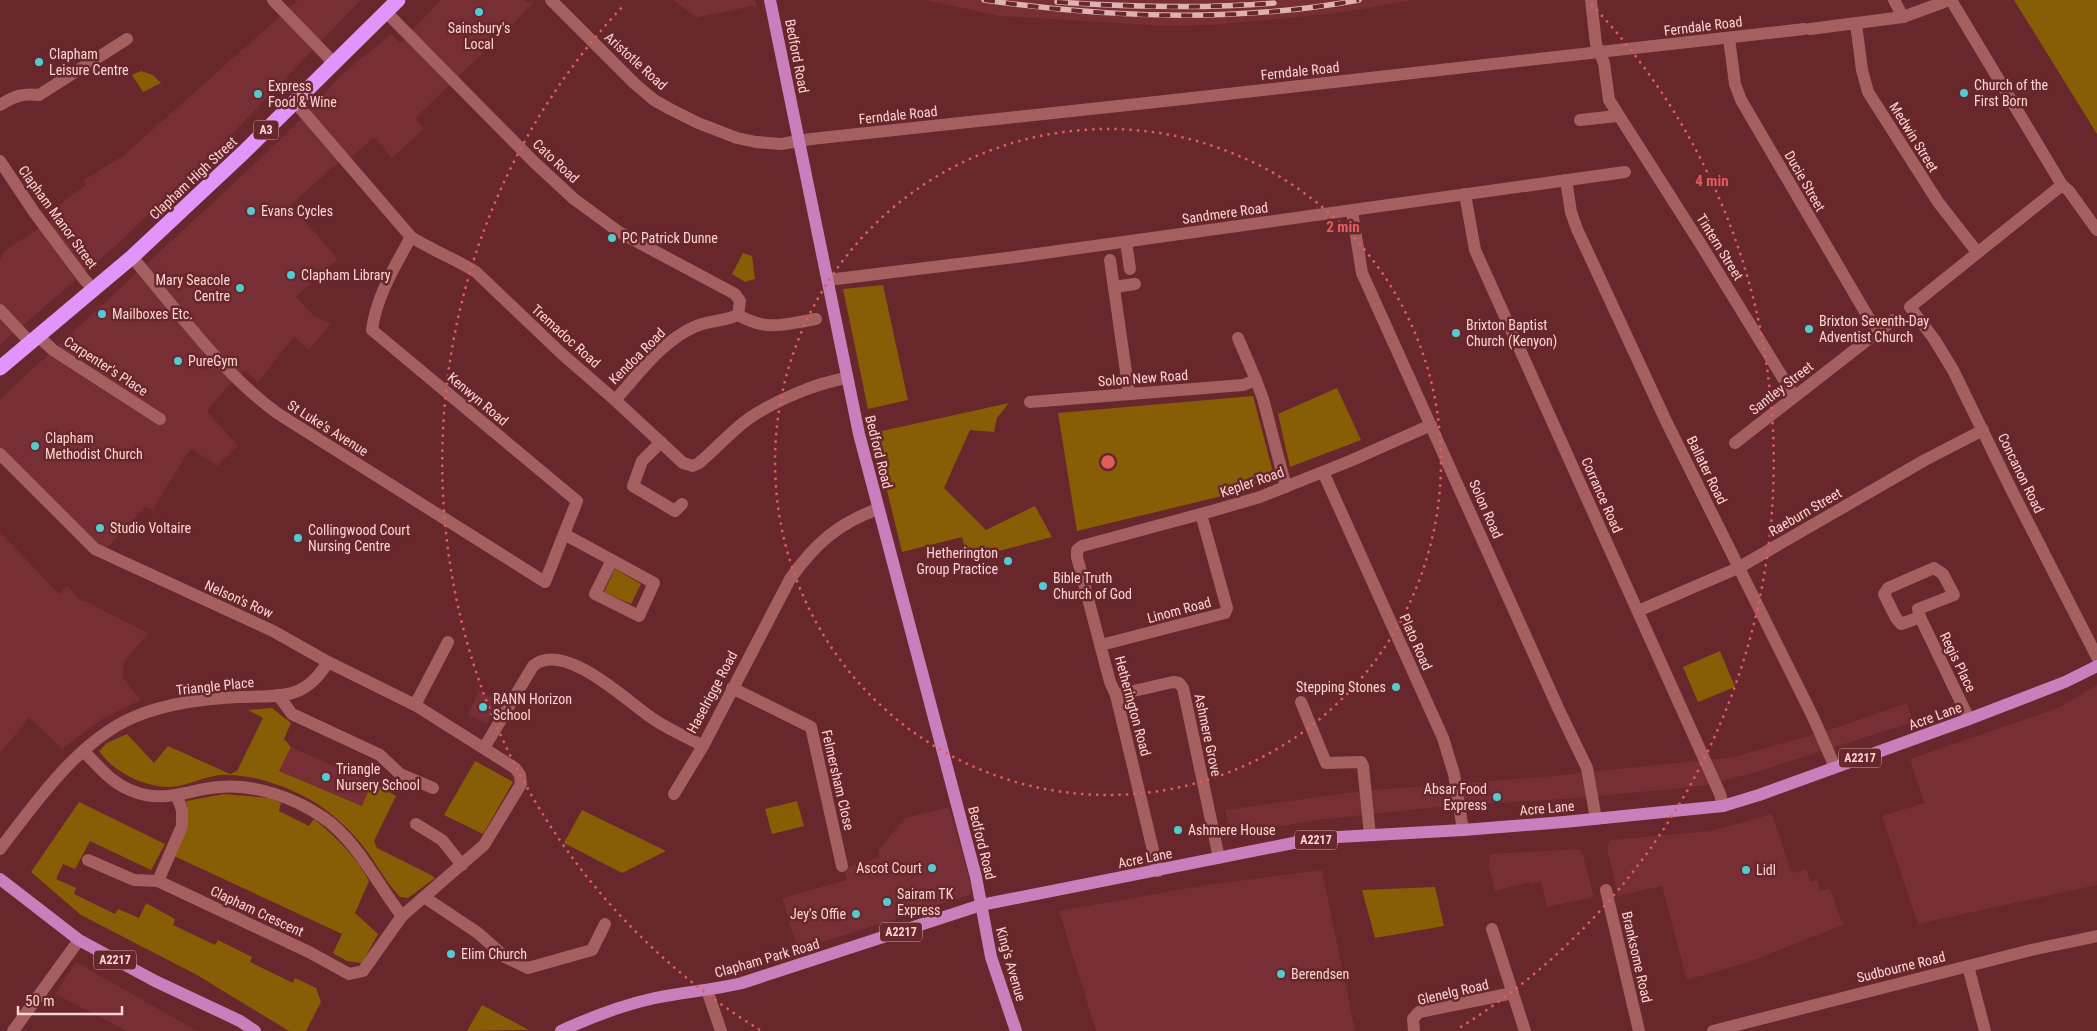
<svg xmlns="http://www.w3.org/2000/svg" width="2097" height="1031" viewBox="0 0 2097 1031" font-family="'Roboto Condensed',sans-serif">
<rect width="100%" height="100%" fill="#67272c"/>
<g fill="#772e34">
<path d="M298 0H361L228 138 118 244 0 345V260L5 251 62 212 58 206 86 185 84 180 124 155Z"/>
<path d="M441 0H524L527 3 534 2 498 40 496 39 479 57 415 118 424 129 392 158 374 137 355 154 333 167 291 205 337 258 336 260 296 297 314 316 331 324 309 350 294 337 258 382 245 370 226 388 207 411 238 446 217 466 192 449 185 457 153 509 145 507 102 553 7 456 0 464V399L260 159 315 105 340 76 391 34 400 43Z"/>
<path d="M674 0H755L757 8 752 6 696 18Z"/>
<path d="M925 0H1414L1345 12 1279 19 1211 25 1166 26 999 16Z"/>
<path d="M0 532 59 594 67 586 81 601 83 600 148 633 124 662 123 678 141 700 104 718 62 749 29 717 0 754Z"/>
<path d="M2097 685V885L1918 924 1882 816 1924 803 1910 759 2058 708Z"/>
<path d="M479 691 498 701 487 724 468 714Z"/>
<path d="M1907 703 1913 722 1760 771 1703 786 1579 798 1450 806 1316 820 1230 835 1225 810 1361 791 1542 777 1734 757 1832 729Z"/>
<path d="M291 747 372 783 363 806 279 771Z"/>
<path d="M949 807 972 888 970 895 798 950 782 898 847 880 844 868 879 858 878 851 905 818Z"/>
<path d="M1772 814 1790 869 1795 873 1806 869 1811 882 1817 880 1820 891 1830 888 1843 925 1746 963 1687 980 1662 886 1618 896 1607 848 1608 844 1611 840 1710 831Z"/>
<path d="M1579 849 1582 851 1594 897 1547 907 1541 882 1531 884 1530 882 1495 891 1488 865 1490 864 1489 858 1491 854Z"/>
<path d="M1322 870 1355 1031H1096L1059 911 1206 885Z"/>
<path d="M76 962 197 1031H127L55 994Z"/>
</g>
<g fill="#875d05">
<path d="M2014 0H2097V134Z"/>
<path d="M141 71 153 75 161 83 143 92 132 75Z"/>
<path d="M743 253 752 256 755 279 745 282 732 274Z"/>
<path d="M883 285 908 400 868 409 843 289Z"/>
<path d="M1337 388 1361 440 1290 467 1278 414Z"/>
<path d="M1253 396 1274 476 1218 497 1077 531 1058 413Z"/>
<path d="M1009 403 997 418 994 432 970 430 944 488 986 530 1035 506 1052 537 968 559 962 537 902 552 873 433Z"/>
<path d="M615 569 641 584 631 604 604 592Z"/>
<path d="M1720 651 1735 687 1698 702 1683 667Z"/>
<path d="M272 708 291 723 284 739 291 747 279 771 362 806 372 783 396 796 374 841 377 848 431 875 435 878 408 898 400 897C388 884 379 869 369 854 350 828 326 806 297 793 277 783 253 776 231 775 214 773 196 782 179 786 151 791 115 774 99 751L107 743 127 734 154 763 168 746 230 774 237 771 263 718 248 710Z"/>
<path d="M475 761 513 782 483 834 444 815Z"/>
<path d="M224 794 269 798 281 803 279 811 309 826 314 819C336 837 356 856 369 881L355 913 378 934 362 963 347 961 333 953 342 934 174 856C183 837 190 822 186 801Z"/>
<path d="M797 801 804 826 772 834 765 809Z"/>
<path d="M79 802 165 844 151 870 90 841 75 869 63 864 56 879 76 888 74 894 115 914 118 909 139 918 146 903 175 919 173 925 215 945 218 940 252 957 250 962 293 983 295 978 316 988 321 1002 306 1031H289L197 975 81 915 31 872Z"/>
<path d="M582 810 666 851 622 873 564 843Z"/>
<path d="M1435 887 1444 926 1375 938 1362 890Z"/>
<path d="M482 1005 529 1030 467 1031Z"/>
</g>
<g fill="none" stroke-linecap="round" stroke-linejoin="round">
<g stroke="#a55f61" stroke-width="12">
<path d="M273 0 334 63"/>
<path d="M551 0 634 83 654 100 670 109 698 123 737 138 756 142 781 144 811 139 1165 101 1804 29"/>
<path d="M1591 0 1596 44 1604 63 1609 100 1700 243 1794 396"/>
<path d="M1894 0 1903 17"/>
<path d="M1951 0 2062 185 2069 191 2097 230"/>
<path d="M386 12 534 162 574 199 619 232 735 294 740 301 738 315C723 322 708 320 694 327 661 342 639 374 615 400"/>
<path d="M1856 24 1862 70 1868 92 1938 202 1977 252"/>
<path d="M1810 29 1903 17 1949 0"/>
<path d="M1729 38 1735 84 1741 100 1864 310 1870 320 1880 330"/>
<path d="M295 102 411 237C432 250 455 259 476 272L562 354 615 400 683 463 693 466 699 463C716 449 732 430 751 417 777 400 816 383 847 378"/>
<path d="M0 105C14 96 23 93 39 95L127 39"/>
<path d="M1580 120 1617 116"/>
<path d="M0 161 34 212 84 279 93 289"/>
<path d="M1566 180 1571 212 1577 229 1666 421 1813 717 1835 767"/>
<path d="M2062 185 1910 307 1934 339 1953 370 2011 489 2097 657"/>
<path d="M1465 194 1475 250 1720 794 1723 806"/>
<path d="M1352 211 1362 273 1559 710 1587 768 1596 819"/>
<path d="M1126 242 1130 269"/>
<path d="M132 257C178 311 220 371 277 413L545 582 577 501 372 330C376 297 395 266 411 237"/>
<path d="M1110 260 1129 393"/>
<path d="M828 280 1015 257 1625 172"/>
<path d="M1114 287 1135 284"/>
<path d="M0 310 30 342"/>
<path d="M738 315C768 332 784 324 816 319"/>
<path d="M38 336 53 350 160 419"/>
<path d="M1256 380 1263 399 1286 487"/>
<path d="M1030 402 1243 385 1256 380 1238 338"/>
<path d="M661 442 642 461 633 486 675 511 682 504"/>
<path d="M1735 443 1893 320"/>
<path d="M0 454 95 549 273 631 328 662 415 705 515 768 520 775 521 784 484 845 402 916 363 971 349 974 309 952 158 881 182 826V810L177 796"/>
<path d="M1323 472 1443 738 1454 774 1463 830"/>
<path d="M564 534 654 583 639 616 595 594 612 560"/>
<path d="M1934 568 1943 574 1954 595 1918 609 1920 617 1901 624 1896 618 1884 594 1888 588Z"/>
<path d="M1638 611 1738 568 1925 460 1983 430"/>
<path d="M1920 617 1969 719"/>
<path d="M1101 645 1225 613 1227 608 1201 514"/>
<path d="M732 688 811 727 842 866"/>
<path d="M278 695 292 714 380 755 400 774 433 788"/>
<path d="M1116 695 1173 682 1179 683 1183 688 1219 858"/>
<path d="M1301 702 1326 763 1361 762 1363 766 1370 835"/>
<path d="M415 705 448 642"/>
<path d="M484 748 533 666C563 640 625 699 649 716 665 728 685 736 703 746L790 579C814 545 838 523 878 509"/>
<path d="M84 752C99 766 110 782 130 790 164 805 188 789 220 787 256 784 295 798 324 818 358 842 377 884 402 916"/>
<path d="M674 794 703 746"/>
<path d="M416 824 442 840 462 865"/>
<path d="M0 849C36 802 78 741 134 717 167 703 203 699 238 697 256 696 278 698 295 692 310 687 320 675 328 662"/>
<path d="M88 860 134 880 158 881"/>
<path d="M1158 871 1116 695 1110 682 1077 557V550L1082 546 1212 511 1260 497 1350 461 1431 425"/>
<path d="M1606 890 1639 1031"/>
<path d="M424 897 478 933 505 957 528 968 592 950 605 924"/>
<path d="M1492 929 1525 1031"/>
<path d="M1968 966 1985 1031"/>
<path d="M707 990 721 1031"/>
<path d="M13 1031 79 940"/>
<path d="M1414 1031 1413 1019 1419 1012 1513 993"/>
<path d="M1713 1031 2031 950 2097 936"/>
</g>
<g stroke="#c97fbc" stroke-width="12">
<path d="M770 0 859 434 976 877 991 957 1016 1031"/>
<path d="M0 879 79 940 155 981 240 1021 255 1031"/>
<path d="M561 1031C591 1017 623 1005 655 998 684 992 713 990 742 983L981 905 1298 842 1338 837 1463 830 1564 822 1723 806 1759 795 1969 719 2065 682 2097 666"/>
</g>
<path stroke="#e194f9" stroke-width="15" d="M0 368 132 257 244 152 398 0"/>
<g stroke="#deb1b2" stroke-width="5.5">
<g id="rail">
<path d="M984 0C1108 18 1235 23 1359 0"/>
<path d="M1057 2C1129 7 1201 9 1274 3"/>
</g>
</g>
<use href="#rail" stroke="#67272c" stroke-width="4" stroke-dasharray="11" stroke-linecap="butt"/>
</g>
<g fill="none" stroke="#e15c5c" stroke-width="2.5" stroke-dasharray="2.5 5">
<circle cx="1108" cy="462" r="333"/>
<path d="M760 1030A666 666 0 0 1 625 4M1591 4A666 666 0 0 1 1456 1030"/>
</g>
<g fill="#52ccd0" stroke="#67272c" stroke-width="2">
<circle cx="479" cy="12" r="5"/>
<circle cx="39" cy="62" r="5"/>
<circle cx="1964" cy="93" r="5"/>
<circle cx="258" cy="94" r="5"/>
<circle cx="251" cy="211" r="5"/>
<circle cx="612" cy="238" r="5"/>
<circle cx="291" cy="275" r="5"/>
<circle cx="240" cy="288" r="5"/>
<circle cx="102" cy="314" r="5"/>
<circle cx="1809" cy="329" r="5"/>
<circle cx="1456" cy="333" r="5"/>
<circle cx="178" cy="361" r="5"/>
<circle cx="35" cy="446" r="5"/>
<circle cx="100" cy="528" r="5"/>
<circle cx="298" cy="538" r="5"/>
<circle cx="1008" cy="561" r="5"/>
<circle cx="1043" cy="586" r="5"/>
<circle cx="1396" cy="687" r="5"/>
<circle cx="483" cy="707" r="5"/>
<circle cx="326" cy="777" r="5"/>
<circle cx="1497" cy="797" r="5"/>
<circle cx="1178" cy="830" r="5"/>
<circle cx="932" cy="868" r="5"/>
<circle cx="1746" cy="870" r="5"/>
<circle cx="887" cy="902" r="5"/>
<circle cx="856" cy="914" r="5"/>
<circle cx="451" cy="954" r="5"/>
<circle cx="1281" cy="974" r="5"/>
</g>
<g text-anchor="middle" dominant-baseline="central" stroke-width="5" stroke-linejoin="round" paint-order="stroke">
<g fill="#67272c" stroke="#cfa0a2" stroke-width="1">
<rect x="253.5" y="120.5" width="25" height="19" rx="4"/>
<rect x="1839" y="748.5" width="42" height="19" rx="4"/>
<rect x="1295" y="830.5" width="42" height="19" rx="4"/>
<rect x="880" y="922.5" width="42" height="19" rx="4"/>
<rect x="94" y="950.5" width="42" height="19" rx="4"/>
</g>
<g font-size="12" font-weight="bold" fill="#fcd4d4">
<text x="266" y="130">A3</text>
<text x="1860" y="758">A2217</text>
<text x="1316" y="840">A2217</text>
<text x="901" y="932">A2217</text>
<text x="115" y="960">A2217</text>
</g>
<g font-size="14" fill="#fcd4d4" stroke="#67272c">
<text transform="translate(1703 26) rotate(-7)">Ferndale Road</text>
<text transform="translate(797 56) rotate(79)">Bedford Road</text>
<text transform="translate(636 61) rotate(42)">Aristotle Road</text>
<text transform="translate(1300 71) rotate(-6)">Ferndale Road</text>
<text transform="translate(898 115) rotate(-6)">Ferndale Road</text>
<text transform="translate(1914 137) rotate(58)">Medwin Street</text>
<text transform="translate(556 161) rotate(43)">Cato Road</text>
<text transform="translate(193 178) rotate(-43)">Clapham High Street</text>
<text transform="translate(1805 181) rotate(60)">Ducie Street</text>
<text transform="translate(1225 213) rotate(-8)">Sandmere Road</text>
<text transform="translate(58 217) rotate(54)">Clapham Manor Street</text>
<text transform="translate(1720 247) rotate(58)">Tintern Street</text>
<text transform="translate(566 336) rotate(42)">Tremadoc Road</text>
<text transform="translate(637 356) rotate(-45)">Kendoa Road</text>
<text transform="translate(106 366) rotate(33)">Carpenter's Place</text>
<text transform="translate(1143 378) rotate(-4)">Solon New Road</text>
<text transform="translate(1781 388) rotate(-38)">Santley Street</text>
<text transform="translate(478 399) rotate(40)">Kenwyn Road</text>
<text transform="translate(328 428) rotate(32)">St Luke's Avenue</text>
<text transform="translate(879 452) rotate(76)">Bedford Road</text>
<text transform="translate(1707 470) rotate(64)">Ballater Road</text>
<text transform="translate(2021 473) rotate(64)">Concanon Road</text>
<text transform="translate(1252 482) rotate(-19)">Kepler Road</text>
<text transform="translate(1602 495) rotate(66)">Corrance Road</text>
<text transform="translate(1486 509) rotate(66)">Solon Road</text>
<text transform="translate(1805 512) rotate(-30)">Raeburn Street</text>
<text transform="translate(239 599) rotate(24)">Nelson's Row</text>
<text transform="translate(1179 610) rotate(-15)">Linom Road</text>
<text transform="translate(1416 642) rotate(66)">Plato Road</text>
<text transform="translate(1958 662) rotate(64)">Regis Place</text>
<text transform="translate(215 686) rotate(-6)">Triangle Place</text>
<text transform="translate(712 692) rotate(-62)">Haselrigge Road</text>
<text transform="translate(1133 706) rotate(75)">Hetherington Road</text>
<text transform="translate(1935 716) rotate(-20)">Acre Lane</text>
<text transform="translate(1208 735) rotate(78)">Ashmere Grove</text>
<text transform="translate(838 780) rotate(77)">Felmersham Close</text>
<text transform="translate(1547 808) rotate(-5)">Acre Lane</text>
<text transform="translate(982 843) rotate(76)">Bedford Road</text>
<text transform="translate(1145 858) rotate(-11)">Acre Lane</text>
<text transform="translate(257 911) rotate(25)">Clapham Crescent</text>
<text transform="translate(1637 957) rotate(77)">Branksome Road</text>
<text transform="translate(767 958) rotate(-16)">Clapham Park Road</text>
<text transform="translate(1011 964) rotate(74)">King's Avenue</text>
<text transform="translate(1901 967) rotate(-14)">Sudbourne Road</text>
<text transform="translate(1453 992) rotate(-13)">Glenelg Road</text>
</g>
<g font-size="14" fill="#fcd4d4" stroke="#67272c" text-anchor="start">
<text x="479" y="28" text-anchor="middle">Sainsbury's<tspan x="479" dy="16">Local</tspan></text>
<text x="49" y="54">Clapham<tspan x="49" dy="16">Leisure Centre</tspan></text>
<text x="1974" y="85">Church of the<tspan x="1974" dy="16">First Born</tspan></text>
<text x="268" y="86">Express<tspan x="268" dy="16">Food &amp; Wine</tspan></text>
<text x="261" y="211">Evans Cycles</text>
<text x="622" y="238">PC Patrick Dunne</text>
<text x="301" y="275">Clapham Library</text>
<text x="230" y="280" text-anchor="end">Mary Seacole<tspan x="230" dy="16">Centre</tspan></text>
<text x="112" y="314">Mailboxes Etc.</text>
<text x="1819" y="321">Brixton Seventh-Day<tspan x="1819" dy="16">Adventist Church</tspan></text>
<text x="1466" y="325">Brixton Baptist<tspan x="1466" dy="16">Church (Kenyon)</tspan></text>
<text x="188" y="361">PureGym</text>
<text x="45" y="438">Clapham<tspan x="45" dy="16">Methodist Church</tspan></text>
<text x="110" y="528">Studio Voltaire</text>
<text x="308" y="530">Collingwood Court<tspan x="308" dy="16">Nursing Centre</tspan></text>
<text x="998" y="553" text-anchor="end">Hetherington<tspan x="998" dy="16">Group Practice</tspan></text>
<text x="1053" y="578">Bible Truth<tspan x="1053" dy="16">Church of God</tspan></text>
<text x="1386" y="687" text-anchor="end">Stepping Stones</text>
<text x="493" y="699">RANN Horizon<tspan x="493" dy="16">School</tspan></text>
<text x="336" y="769">Triangle<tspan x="336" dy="16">Nursery School</tspan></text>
<text x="1487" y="789" text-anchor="end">Absar Food<tspan x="1487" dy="16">Express</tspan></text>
<text x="1188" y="830">Ashmere House</text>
<text x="922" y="868" text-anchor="end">Ascot Court</text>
<text x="1756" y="870">Lidl</text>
<text x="897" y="894">Sairam TK<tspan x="897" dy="16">Express</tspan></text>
<text x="846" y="914" text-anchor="end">Jey's Offie</text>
<text x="461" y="954">Elim Church</text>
<text x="1291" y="974">Berendsen</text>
</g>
</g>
<circle cx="1108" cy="462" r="8" fill="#e15c5c" stroke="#67272c" stroke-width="2.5"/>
<g font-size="15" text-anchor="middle" font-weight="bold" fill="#e15c5c" stroke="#67272c" stroke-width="5" stroke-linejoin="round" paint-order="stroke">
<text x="1712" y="186">4 min</text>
<text x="1343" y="232">2 min</text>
</g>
<path d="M18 1006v8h104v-8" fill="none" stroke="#fcd4d4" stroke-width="2.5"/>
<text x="25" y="1006" font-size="15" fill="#fcd4d4" stroke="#67272c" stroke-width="4" paint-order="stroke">50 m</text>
</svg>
